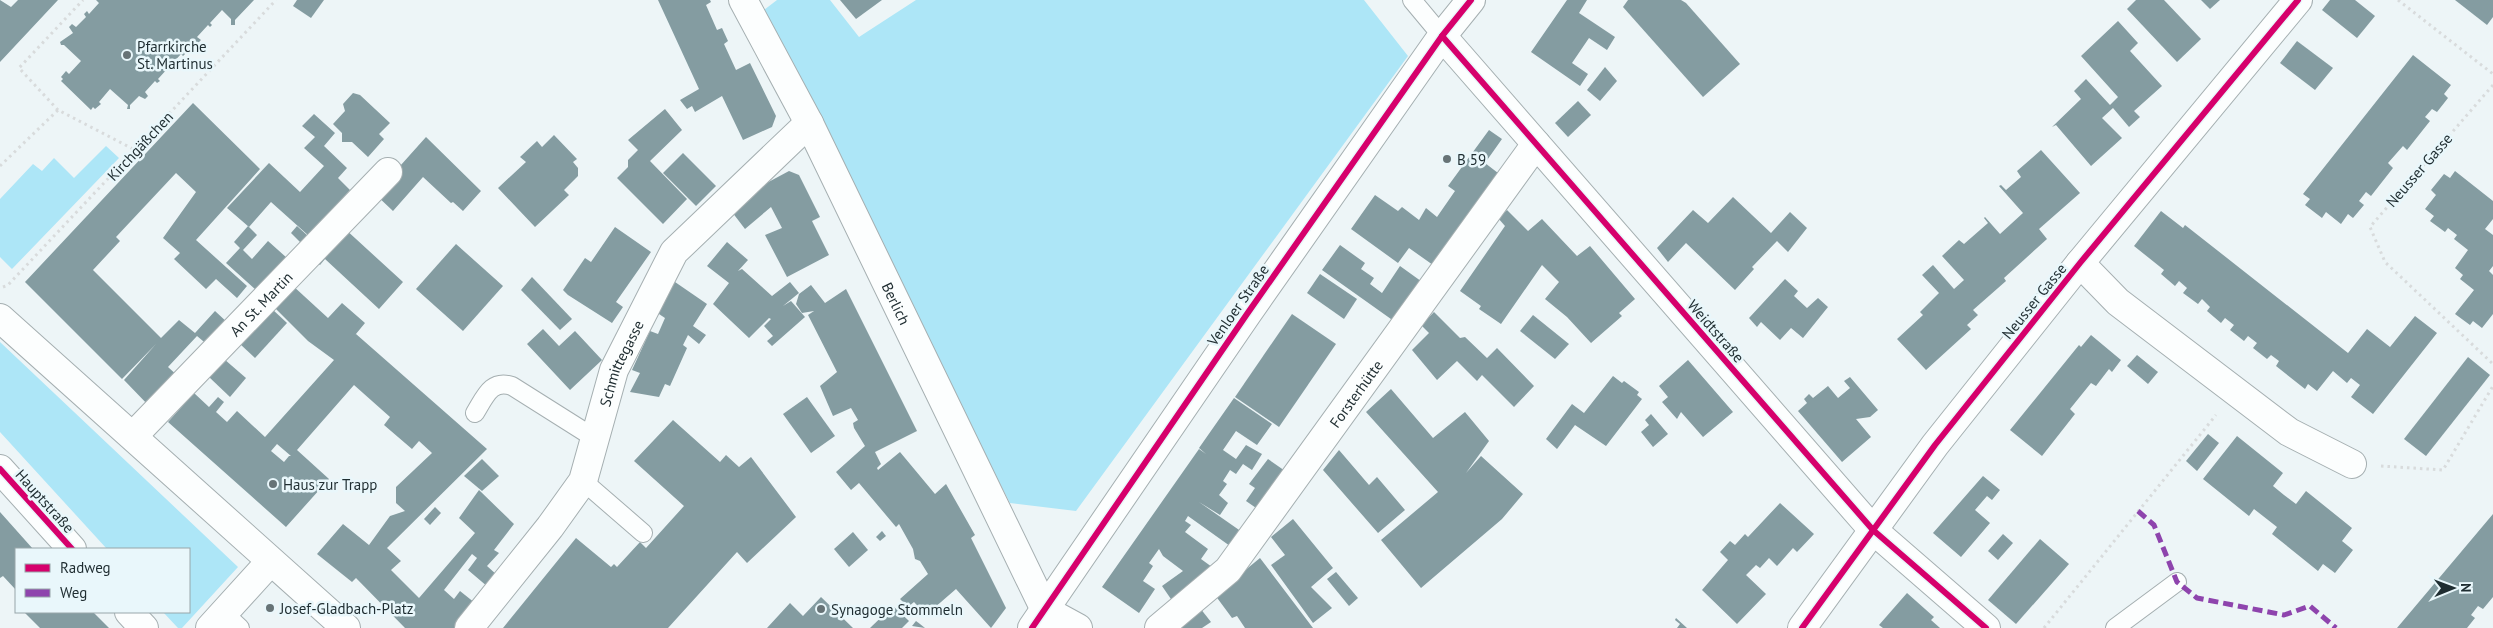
<svg xmlns="http://www.w3.org/2000/svg" width="2493" height="628" viewBox="0 0 2493 628" font-family="'PT Sans',sans-serif">
<rect width="100%" height="100%" fill="#edf5f7"/>
<g fill="#ade6f7">
<path d="M777 0H830L859 37 916 0H1364L1408 56 1076 511 1010 503 760 13Z"/>
<path d="M106 146 119 158 12 269 0 257V199L33 164 42 171 54 158 74 178Z"/>
<path d="M0 342 238 567 182 628H178L163 612H189V549H107L0 432Z"/>
</g>
<g fill="#849ca1" fill-rule="evenodd">
<path d="M0 0 11 7 18 0H58L0 62Z"/>
<path d="M96 0H254L235 20V25H231V19L222 10 210 23 212 25 210 27 208 25 197 37 201 40 198 43 194 40 184 51 186 53 183 56 181 54 171 65 175 68 172 71 168 68 158 79 160 81 157 83 155 81 145 92 148 96 145 99 139 96 130 105V109H127L128 105 110 89 99 102 101 104 95 109 93 107 91 110 61 81 63 79 61 77 66 71 69 74 81 61 64 45H61L60 42 73 33 69 27 72 24 76 27 86 17 84 14 87 11 89 14 99 3Z"/>
<path d="M297 0H324L311 18 293 6Z"/>
<path d="M658 0H710L711 2 706 5 717 30 722 28 728 41 724 44 736 70 750 63 776 116 772 127 743 140 722 96 695 112 692 106 687 109 680 100 699 89Z"/>
<path d="M840 0H882L856 19Z"/>
<path d="M1567 0H1587L1579 13 1615 37 1607 50 1589 38 1572 63 1588 74 1580 86 1531 52Z"/>
<path d="M1628 0H1681L1686 3 1740 64 1703 97 1623 7Z"/>
<path d="M2136 0H2164L2201 39 2177 62 2127 9Z"/>
<path d="M2201 0H2220L2210 9Z"/>
<path d="M2330 0H2355L2375 16 2357 38 2322 10Z"/>
<path d="M2455 0H2493V17L2487 25Z"/>
<path d="M2118 21 2138 43 2130 51 2162 86 2134 111 2140 117 2129 127 2113 108 2102 118 2122 138 2091 166 2056 125 2052 127 2081 99 2074 91 2086 79 2110 105 2118 97 2081 56Z"/>
<path d="M2297 41 2333 68 2315 90 2280 63Z"/>
<path d="M2413 55 2451 85 2444 94 2448 98 2437 112 2432 109 2425 117 2430 121 2407 150 2403 146 2388 163 2393 168 2371 196 2366 192 2359 201 2364 205 2353 218 2348 214 2341 224 2326 212 2322 218 2305 205 2310 199 2303 194Z"/>
<path d="M1605 67 1617 81 1600 101 1587 90Z"/>
<path d="M353 93 360 95 390 123 379 134 384 139 368 157 352 142H342V133L333 124 345 111 343 104Z"/>
<path d="M1578 101 1591 115 1568 137 1555 123Z"/>
<path d="M193 103 260 169 196 240 247 286 237 298 216 279 206 289 174 259 180 253 163 238 196 192 176 173 116 237 120 241 93 270 161 338 179 320 195 333 215 311 229 324 209 346 197 336 168 367 180 378 151 408 124 380 156 344 122 379 25 282Z"/>
<path d="M665 109 682 130 650 161 687 199 663 224 617 178 628 167V160L638 150 628 140Z"/>
<path d="M314 114 335 133 324 146 347 168 338 178 350 190 309 236 271 202 249 227 227 208 269 163 300 192 324 166 304 148 315 137 302 126Z"/>
<path d="M1489 130 1502 139 1485 163 1498 173 1433 265 1409 248 1398 263 1351 229 1375 195 1398 211 1402 207 1419 220 1426 208 1437 217 1455 191 1448 186Z"/>
<path d="M554 135 577 159 573 162 578 168V176L564 190 569 195 535 227 498 188 526 162 520 157 537 141 542 147Z"/>
<path d="M426 137 481 191 463 211 453 202 451 203 423 177 393 211 375 194Z"/>
<path d="M2041 150 2080 193 2039 229 2047 239 2004 278 2006 281 1973 310 1978 315 1967 325 1971 329 1926 370 1897 339 1923 315 1920 312 1939 293 1922 275 1933 265 1954 289 1964 280 1942 256 1959 240 1964 244 1988 223 1984 218 1985 217 2000 234 2023 213 1999 186 2001 185 2006 190 2021 177 2017 171Z"/>
<path d="M683 153 716 186 696 206 663 173Z"/>
<path d="M789 171 799 175 820 217 812 221 829 255 787 277 765 235 782 228 771 207 745 229 732 212 762 187 761 186Z"/>
<path d="M2455 171 2493 201V219L2485 229 2493 235V266L2489 271 2493 275V314L2482 328 2473 321 2470 325 2455 314 2474 290 2460 279 2463 275 2455 268 2468 250 2454 239 2457 235 2448 228 2445 232 2430 221 2434 216 2425 209 2436 195 2431 190 2444 174 2450 178Z"/>
<path d="M1733 197 1771 233 1790 212 1807 228 1788 252 1777 241 1752 267 1754 269 1735 290 1686 243 1668 262 1657 248 1693 210 1708 223Z"/>
<path d="M1507 210 1528 231 1542 219 1577 256 1590 246 1635 299 1619 313 1622 316 1591 343 1567 317 1545 299 1559 282 1542 265 1501 324 1479 309 1481 306 1460 291 1505 226 1498 218Z"/>
<path d="M2161 211 2183 228 2185 225 2348 353 2367 329 2390 347 2415 316 2437 333 2373 414 2351 397 2360 385 2351 378 2347 383 2333 371 2317 391 2308 384 2305 389 2276 366 2279 361 2271 355 2267 359 2253 348 2257 343 2248 336 2244 341 2230 330 2234 325 2225 318 2221 323 2207 311 2210 307 2202 299 2198 304 2183 293 2187 288 2179 281 2175 286 2161 274 2164 270 2134 246Z"/>
<path d="M248 226 257 235 243 250 252 259 268 241 287 258 257 291 226 263 240 248 234 242Z"/>
<path d="M297 226 308 236 301 243 291 233Z"/>
<path d="M615 227 651 252 616 302 623 307 612 323 568 295 563 290 585 258 591 262Z"/>
<path d="M344 228 403 282 379 309 325 259 320 265 316 262Z"/>
<path d="M727 242 748 260 738 271 742 269 772 296 790 282 799 293 783 306 791 301 805 317 772 346 767 341 773 336 764 326 771 319 769 318 749 338 713 304 729 283 707 266Z"/>
<path d="M456 244 503 286 463 331 416 289Z"/>
<path d="M1340 245 1365 263 1361 269 1374 278 1370 284 1382 293 1400 266 1425 284 1398 324 1322 270Z"/>
<path d="M1320 274 1357 299 1344 319 1307 293Z"/>
<path d="M532 277 572 319 560 330 521 290Z"/>
<path d="M1785 279 1798 291 1794 296 1807 308 1818 298 1828 307 1803 338 1791 328 1780 340 1761 322 1757 327 1749 318Z"/>
<path d="M675 282 707 304 693 326 706 335 699 344 688 335 683 345 687 348 670 386 665 384 659 397 630 392 640 373 632 370 650 331 658 334 665 318 656 312Z"/>
<path d="M292 285 328 318 342 303 365 323 351 340 356 334 487 449 387 548 401 561 391 570 419 598 475 533 459 518 479 490 514 524 494 550 499 553 487 566 497 575 488 587 468 570 477 558 472 554 444 590 454 599 460 591 475 603 454 628H405L356 578 352 582 317 554 343 524 369 545 390 516 405 511 396 503V487L432 453 419 441 412 449 384 425 390 417 354 385 297 450 329 479 286 527 168 422 194 393 209 407 218 397 224 402 216 412 227 422 237 411 265 437 334 360 308 341 273 306ZM277 444 291 456H289L284 462 271 451Z"/>
<path d="M811 285 825 303 846 289 917 431 875 452 881 464 877 468 878 470 900 452 935 494 946 484 975 535 971 538 1006 608 991 628 956 589 926 615 914 602 908 607 900 599 928 574 920 561 915 559 913 549 899 524 896 527 859 483 851 490 836 472 865 446 854 428 853 423 858 420 851 408 833 416 820 386 837 372 808 315 814 311 802 313 796 304 799 294Z"/>
<path d="M271 308 287 323 255 358 239 343Z"/>
<path d="M1434 312 1460 338 1465 337 1487 358 1497 348 1534 386 1514 407 1482 375 1477 381 1457 361 1437 380 1412 350 1429 333 1421 325Z"/>
<path d="M1292 314 1336 344 1279 427 1235 397Z"/>
<path d="M1533 315 1569 344 1555 359 1520 331Z"/>
<path d="M543 329 559 346 575 331 602 360 570 390 527 344Z"/>
<path d="M2091 335 2121 360 2112 372 2109 369 2096 386 2091 383 2070 409 2075 414 2042 456 2010 430 2079 345 2081 347Z"/>
<path d="M2137 355 2158 372 2148 384 2127 366Z"/>
<path d="M2468 357 2490 375 2426 456 2404 439Z"/>
<path d="M224 359 246 378 230 397 209 377Z"/>
<path d="M1688 360 1733 412 1703 437 1681 412 1677 419 1662 402 1668 397 1659 386Z"/>
<path d="M1613 376 1622 383 1624 381 1639 392 1637 395 1642 399 1606 446 1575 425 1557 449 1546 439 1572 404 1584 413Z"/>
<path d="M1850 377 1878 410 1870 417 1856 419 1871 437 1842 462 1798 411 1807 403 1804 399 1809 394 1813 398 1828 386 1838 398 1850 388 1844 381Z"/>
<path d="M1391 389 1433 438 1465 412 1489 441 1466 473 1481 456 1523 494 1502 519 1421 588 1381 540 1438 492 1366 412Z"/>
<path d="M807 397 835 436 811 453 783 414Z"/>
<path d="M1234 398 1272 424 1257 445 1236 431 1223 450 1236 459 1246 445 1262 454 1252 470 1243 464 1236 474 1230 470 1223 481 1227 484 1219 495 1228 503 1220 515 1199 502 1242 532 1230 546 1188 516 1185 521 1191 525 1185 532 1208 549 1201 559 1212 567 1173 602 1162 586 1183 571 1163 556 1159 549 1149 563 1153 566 1143 581 1155 589 1139 613 1102 587 1199 449 1206 454 1199 448Z"/>
<path d="M1651 414 1668 434 1653 447 1641 432 1649 425 1645 420Z"/>
<path d="M673 420 720 462 726 455 739 467 751 457 796 517 747 563 737 552 668 628H503L576 538 611 567 614 564 617 567 640 542 646 548 684 506 634 461Z"/>
<path d="M2208 434 2219 443 2197 471 2186 461Z"/>
<path d="M2237 436 2283 473 2273 486 2284 495 2296 504 2306 491 2352 528 2342 541 2353 550 2335 573 2323 564 2318 571 2272 534 2277 527 2254 509 2249 516 2203 479Z"/>
<path d="M1339 450 1369 485 1377 477 1405 510 1378 533 1323 470Z"/>
<path d="M482 459 499 476 482 491 464 476Z"/>
<path d="M1268 459 1288 473 1259 510 1246 501 1255 488 1249 484Z"/>
<path d="M1983 476 2000 490 1992 500 1987 496 1975 510 1990 523 1961 557 1933 533Z"/>
<path d="M1780 503 1814 534 1797 552 1793 548 1777 566 1769 558 1760 568 1756 565 1746 575 1766 594 1737 624 1702 590 1728 560 1720 552 1730 541 1735 545 1745 534 1748 537Z"/>
<path d="M435 507 441 513 430 525 424 519Z"/>
<path d="M0 512 33 549H16V590L3 576 0 578Z"/>
<path d="M2493 514V597L2483 609 2478 606 2471 615 2475 618 2467 628H2397Z"/>
<path d="M1293 519 1333 568 1311 587 1332 608 1313 623 1271 565 1285 555 1271 537Z"/>
<path d="M882 531 886 536 880 541 876 537Z"/>
<path d="M853 532 868 550 849 567 834 549Z"/>
<path d="M2003 534 2013 543 1998 560 1988 551Z"/>
<path d="M2040 539 2069 564 2016 624 1988 600Z"/>
<path d="M1260 558 1313 628H1245L1237 616 1232 618 1215 595Z"/>
<path d="M1336 572 1358 598 1349 606 1327 579Z"/>
<path d="M1907 593 1934 617 1931 620 1940 628H1883L1879 625Z"/>
<path d="M821 597 853 628H767L790 603 803 616Z"/>
<path d="M893 606 909 621 902 628H870Z"/>
<path d="M1200 608 1211 622 1202 628H1176Z"/>
<path d="M24 612H93L109 628H40Z"/>
<path d="M1676 618 1687 628H1677L1680 624 1675 620Z"/>
<path d="M916 621 920 624 925 628 912 626Z"/>
</g>
<g fill="none" stroke-linecap="round" stroke-linejoin="round">
<g stroke="#a5afb1" stroke-width="20">
<g id="service">
<path d="M1412 0 1442 36"/>
<path d="M475 413C485 397 491 379 512 386L596 439"/>
<path d="M583 481 643 533"/>
<path d="M224 613 240 628"/>
<path d="M2115 628 2177 582"/>
</g>
</g>
<g stroke="#a5afb1" stroke-width="30">
<g id="minor">
<path id="s1" d="M743 0 809 123 1045 610 1078 628"/>
<path d="M1442 36 1873 530 1986 628"/>
<path d="M2080 263 2118 302 2289 432 2352 464"/>
<path id="s2" d="M133 436 388 172"/>
<path d="M0 469 72 549"/>
<path d="M129 612 144 628"/>
<path d="M210 628 270 562"/>
<path id="s3" d="M469 628 550 527 583 481 614 370 674 252 809 123"/>
<path id="s4" d="M1159 628 1228 570 1536 144"/>
<path d="M1802 628 1935 445 2080 263 2298 0"/>
</g>
</g>
<g stroke="#a5afb1" stroke-width="30">
<g id="tertiary">
<path d="M0 318 346 628"/>
<path d="M1032 628 1247 314 1442 36 1471 0"/>
</g>
</g>
<g stroke="#d8dbdc" stroke-width="3" stroke-dasharray="2.5 4" stroke-linecap="butt">
<path d="M2398 0 2493 74"/>
<path d="M2493 85 2370 227 2385 262 2493 364"/>
<path d="M58 110 19 68 83 0"/>
<path d="M0 166 58 110 137 151"/>
<path d="M3 287 8 285 276 0"/>
<path d="M2381 466 2443 470 2493 386"/>
<path d="M2044 628 2216 415"/>
</g>
<use href="#service" stroke="#fcfefe" stroke-width="18"/>
<use href="#minor" stroke="#fcfefe" stroke-width="28"/>
<use href="#tertiary" stroke="#fcfefe" stroke-width="28"/>
<path stroke="#8e44ad" stroke-width="5" stroke-dasharray="10 5" stroke-linecap="butt" d="M2138 511 2154 525 2177 582 2197 598 2284 615 2310 606 2336 628"/>
<g stroke="#e9f7fb" stroke-width="9">
<g id="cycleway">
<path d="M1442 36 1873 530 1986 628"/>
<path d="M0 469 72 549"/>
<path d="M1032 628 1247 314 1442 36 1471 0"/>
<path d="M1802 628 1935 445 2080 263 2298 0"/>
</g>
</g>
<use href="#cycleway" stroke="#d6006c" stroke-width="6"/>
</g>
<g fill="#677376" stroke="#e9f7fb" stroke-width="2">
<circle cx="127" cy="55" r="5"/>
<circle cx="1447" cy="159" r="5"/>
<circle cx="273" cy="484" r="5"/>
<circle cx="270" cy="608" r="5"/>
<circle cx="821" cy="609" r="5"/>
</g>
<g text-anchor="middle" dominant-baseline="central" stroke-width="5" stroke-linejoin="round" paint-order="stroke">
<g font-size="15" fill="#1f2d31" stroke="#e9f7fb" text-anchor="start">
<text x="137" y="46">Pfarrkirche<tspan x="137" dy="17">St. Martinus</tspan></text>
<text x="1457" y="159">B 59</text>
<text x="283" y="484">Haus zur Trapp</text>
<text x="280" y="608">Josef-Gladbach-Platz</text>
<text x="831" y="609">Synagoge Stommeln</text>
</g>
<g font-size="15" fill="#1f2d31" stroke="#e9f7fb">
<text transform="translate(140 146) rotate(-47)">Kirchgäßchen</text>
<text transform="translate(2419 170) rotate(-49)">Neusser Gasse</text>
<text transform="translate(2034 301) rotate(-51)">Neusser Gasse</text>
<text stroke="none"><textPath href="#s2" startOffset="184">An St. Martin</textPath></text>
<text stroke="none"><textPath href="#s1" startOffset="340">Berlich</textPath></text>
<text transform="translate(1238 305) rotate(-55)">Venloer Straße</text>
<text transform="translate(1716 331) rotate(49)">Weidtstraße</text>
<text stroke="none"><textPath href="#s3" startOffset="310">Schmittegasse</textPath></text>
<text stroke="none"><textPath href="#s4" startOffset="308">Forsterhütte</textPath></text>
<text transform="translate(45 501) rotate(48)">Hauptstraße</text>
</g>
</g>
<rect x="15" y="548" width="175" height="65" fill="#e9f7fb" stroke="#98a6aa"/>
<rect x="25" y="564" width="25" height="8" fill="#d6006c" stroke="#98a6aa"/>
<text x="60" y="573" font-size="15" fill="#1f2d31">Radweg</text>
<rect x="25" y="589" width="25" height="8" fill="#8e44ad" stroke="#98a6aa"/>
<text x="60" y="598" font-size="15" fill="#1f2d31">Weg</text>
<g transform="translate(2453 588) rotate(89)" stroke="#e9f7fb" stroke-width="4" paint-order="stroke">
<path d="M0-4L9 19L0 12L-9 19Z" fill="#1f2d31"/>
<text y="-8" font-size="14" font-weight="bold" text-anchor="middle" fill="#1f2d31">N</text>
</g>
</svg>
